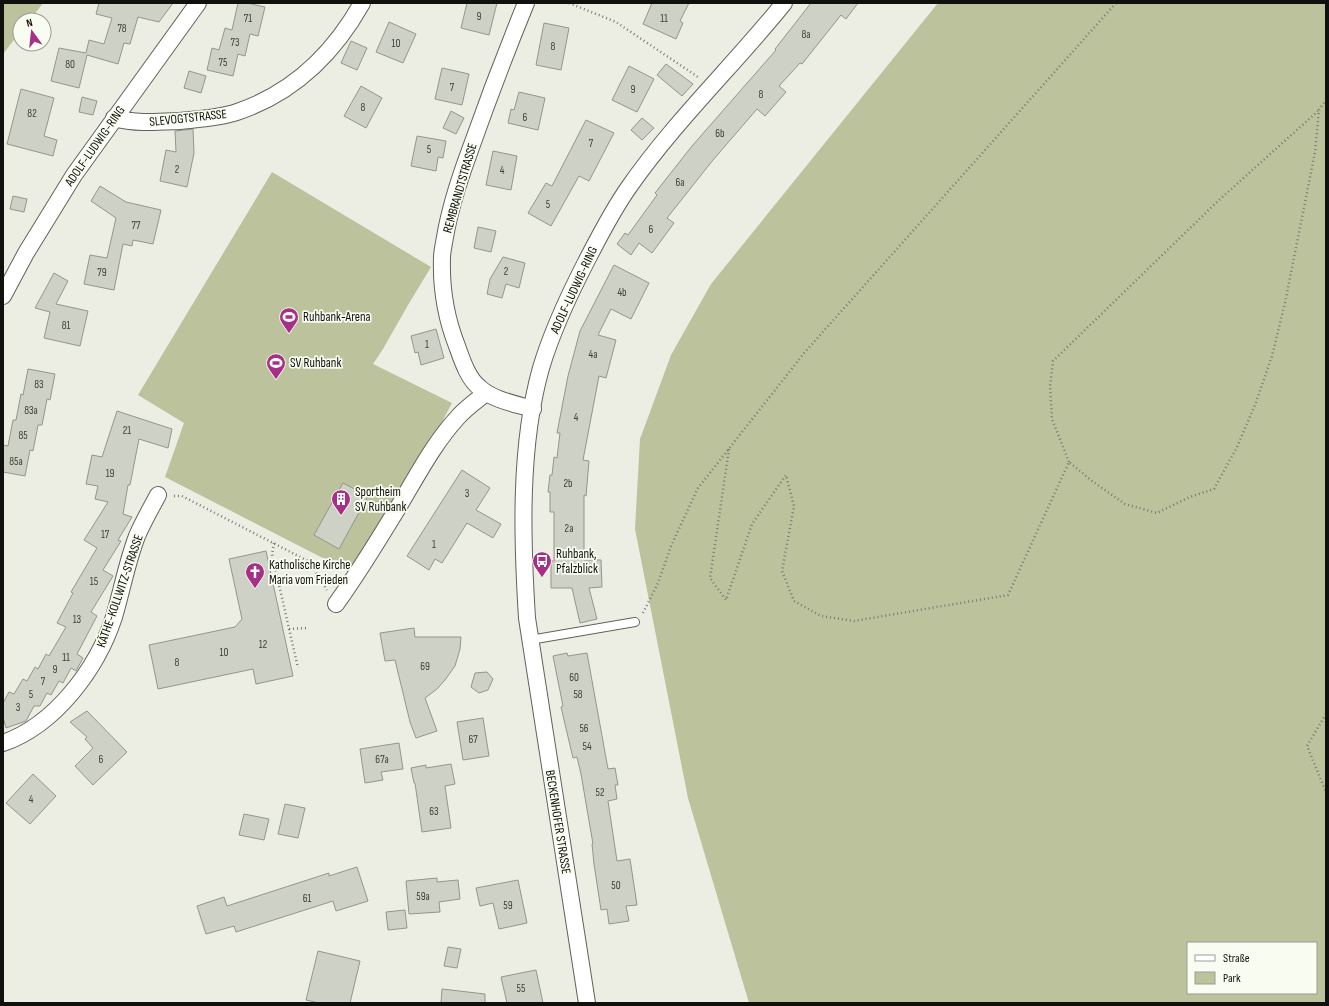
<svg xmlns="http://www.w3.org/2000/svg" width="1329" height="1006" viewBox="0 0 1329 1006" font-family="'Sofia Sans Condensed',sans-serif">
<rect width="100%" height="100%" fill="#eceee3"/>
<g fill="#bbc29c" fill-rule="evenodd">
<path d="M3 3H43L30 20H20V32L3 54Z"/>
<path d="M938 3H1326V1003H749L688 798 635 529 640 439 671 355 711 284ZM1188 943H1316V993H1188Z"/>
<path d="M272 172 431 267 408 305 383 349 373 364 452 403 433 439 352 573 165 477 184 423 138 395Z"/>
</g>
<g fill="#ced1c5" stroke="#94968c">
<path d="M99 3H173L159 22 138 17 130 44 124 43 118 64 87 55 79 88 51 81 59 48 86 53 89 40 104 44 112 18 96 14Z"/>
<path d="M238 3H247L265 7 258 36 250 34 245 56 238 54 233 76 207 70 212 48 219 50 225 28 232 30Z"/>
<path d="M467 3H497L489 35 461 28Z"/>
<path d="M652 3H689L680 21 683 23 676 39 643 24Z"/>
<path d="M811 3H858L846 19 841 15 802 64 800 63 779 86 786 92 765 116 757 109 713 160 667 218 674 223 652 253 639 243 631 255 617 244 625 233 628 235 657 195 655 193 692 146 776 50 775 49Z"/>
<path d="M389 22 416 34 403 63 376 52Z"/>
<path d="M544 23 569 28 561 70 536 65Z"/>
<path d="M351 41 367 48 357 70 341 63Z"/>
<path d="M666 64 693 84 682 96 657 75Z"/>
<path d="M629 66 654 79 637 112 612 100Z"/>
<path d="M442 68 469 74 462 105 435 99Z"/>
<path d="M189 71 206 76 201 93 184 88Z"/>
<path d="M361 86 382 98 366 128 344 116Z"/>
<path d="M21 89 54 98 44 136 57 140 53 156 7 144Z"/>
<path d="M519 92 545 98 538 130 508 123 511 109 514 110Z"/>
<path d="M82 97 97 101 93 115 79 112Z"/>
<path d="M451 111 464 118 456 134 443 128Z"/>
<path d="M642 118 654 128 642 140 631 130Z"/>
<path d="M586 120 614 133 589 181 579 176 551 226 528 213 546 183 552 186Z"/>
<path d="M193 129 194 153 187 187 160 181 166 150 176 152 175 131Z"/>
<path d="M417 136 446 141 443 158 438 157 436 171 411 166Z"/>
<path d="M493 151 517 156 511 190 486 185Z"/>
<path d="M100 186 126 202 161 210 153 244 133 240 132 246 123 244 114 290 84 284 90 255 107 258 116 218 91 201Z"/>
<path d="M13 196 27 199 24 212 10 209Z"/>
<path d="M478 227 496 231 491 252 474 248Z"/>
<path d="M503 257 525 263 519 288 506 284 502 298 487 294 490 279Z"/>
<path d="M614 265 649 283 631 319 611 309 598 335 616 340 606 378 599 376 583 460 589 461 586 496 584 495V560H601L602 587 589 588 597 619 580 623 572 588H551V561H554V512H550V492H548L550 475H552L554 457 557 458 560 433H557L568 376 580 331Z"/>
<path d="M54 273 68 281 56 304 88 311 80 346 44 338 50 312 35 308Z"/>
<path d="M436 329 444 358 421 365 418 352 415 353 411 336Z"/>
<path d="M28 369 55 374 50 400 47 399 42 425H38L33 451 30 450 25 476 3 472V445L8 446 13 420H16L21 394 23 395Z"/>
<path d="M117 411 172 429 168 448 139 439 130 485H128L123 514 132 517 118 540 121 541 103 570 113 576 91 612 97 616 77 654 83 658 76 671 71 668 63 683 59 681 51 695 47 693 40 706H34L26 721 6 728 3 717V703L9 692 14 694 23 679 27 681 35 667 38 669 46 654 49 656 66 627 57 623 73 593 71 592 97 548 84 540 108 502 95 499 98 486 86 484 92 455 102 457Z"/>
<path d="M462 470 490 488 476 510 501 524 493 538 467 523 442 563 435 559 429 570 407 556Z"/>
<path d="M343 483 368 496 339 549 314 535Z"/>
<path d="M266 551 293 676 256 684 253 669 158 689 149 645 235 627 242 619 229 559Z"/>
<path d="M414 628 415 637H461L460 649 455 666 445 680 437 689 425 698 437 731 416 738 410 722 395 660 385 661 380 633Z"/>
<path d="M567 653 568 656 587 653 608 769 615 768 618 785H615L617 799 608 801 617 861 630 859 637 905 626 906 629 921 609 924 607 909 601 910 594 864 592 844H593L581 774 577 757 573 758 561 707 563 706 553 656Z"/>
<path d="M487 672 493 679 488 690 479 693 471 687 475 673Z"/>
<path d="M87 711 127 752 93 785 75 766 93 748 85 739 87 737 70 722Z"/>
<path d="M483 718 489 756 463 760 457 722Z"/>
<path d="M399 743 403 769 381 772 383 780 365 783 360 749Z"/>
<path d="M451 764 455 784 445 786 451 828 422 832 415 783H414L411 768 426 765V768Z"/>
<path d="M33 774 56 796 30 824 6 803Z"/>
<path d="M285 804 305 808 298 838 278 834Z"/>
<path d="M244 814 269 819 264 840 239 835Z"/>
<path d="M357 867 368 901 336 911 333 901 236 932 234 926 206 934 197 906 224 897 227 906 329 873V876Z"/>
<path d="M437 878V882L458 880 460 899 439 902 440 912 409 914 406 881Z"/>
<path d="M518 880 527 923 499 929 493 903 480 906 476 888Z"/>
<path d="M405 910 407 928 388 930 386 912Z"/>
<path d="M448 947 461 949 457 968 444 966Z"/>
<path d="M318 951 360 961 350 1003H319L306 1000Z"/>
<path d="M536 970 543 1003H507L501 977Z"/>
<path d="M442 989 485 994V1003H441Z"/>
</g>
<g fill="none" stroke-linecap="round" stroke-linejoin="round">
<g stroke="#616359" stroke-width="10">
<path id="lane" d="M530 640 635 622"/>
</g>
<g stroke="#616359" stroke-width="18">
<g id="street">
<path d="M526 3C506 52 487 102 469 153 459 180 450 208 445 237 444 244 442 251 442 258 441 288 446 318 457 346 462 360 468 379 480 388 493 400 516 404 533 409"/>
<path d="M114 118C136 124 158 122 180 121 199 119 219 118 237 112 293 93 334 53 362 3"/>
<path d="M3 296 26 253 74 175 198 3"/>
<path d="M336 604C359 572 379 539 399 506 417 476 434 443 458 417 466 408 476 401 486 393"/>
<path d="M3 743C55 725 97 669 114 617 122 590 127 562 137 536 143 522 151 508 158 495"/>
<path d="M587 1003 527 618C522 538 519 446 541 368 552 331 568 297 586 262 599 237 612 211 629 187 675 121 734 65 784 3"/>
</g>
</g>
<g stroke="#797a73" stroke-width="2.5" stroke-dasharray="1 3" stroke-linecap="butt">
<path d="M569 3 616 22 698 77"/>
<path d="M729 449 710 578 726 600 752 524 786 475 794 506 782 571 794 601 821 616 854 621 1008 595 1069 462 1092 481 1125 504 1157 513 1190 497 1214 489 1237 447 1255 405 1272 356 1285 303 1315 152 1319 110 1326 100"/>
<path d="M1069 462 1052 419 1050 386 1053 361 1218 201 1318 111"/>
<path d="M174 496H182L308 561 327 590"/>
<path d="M274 543 272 554 298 668"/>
<path d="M643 613 658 583 671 546 698 488 805 352 1116 3"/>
<path d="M289 629 308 628"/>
<path d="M1326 714 1307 746 1326 792"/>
</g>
<use href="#lane" stroke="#fff" stroke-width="8"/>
<use href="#street" stroke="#fff" stroke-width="16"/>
</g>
<defs>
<g id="stadium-pin" transform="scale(1)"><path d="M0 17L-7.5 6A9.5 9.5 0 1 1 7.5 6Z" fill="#a63089" stroke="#f9fcf0"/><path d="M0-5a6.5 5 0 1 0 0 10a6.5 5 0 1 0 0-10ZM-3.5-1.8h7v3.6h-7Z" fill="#fff"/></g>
<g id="building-pin" transform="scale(1)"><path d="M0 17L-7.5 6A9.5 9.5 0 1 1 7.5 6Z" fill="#a63089" stroke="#f9fcf0"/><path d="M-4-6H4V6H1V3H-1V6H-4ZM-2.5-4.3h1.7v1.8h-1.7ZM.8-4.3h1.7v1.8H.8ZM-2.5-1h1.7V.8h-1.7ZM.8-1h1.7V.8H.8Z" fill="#fff"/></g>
<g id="bus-pin" transform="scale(1)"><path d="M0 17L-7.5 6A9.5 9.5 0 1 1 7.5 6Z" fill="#a63089" stroke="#f9fcf0"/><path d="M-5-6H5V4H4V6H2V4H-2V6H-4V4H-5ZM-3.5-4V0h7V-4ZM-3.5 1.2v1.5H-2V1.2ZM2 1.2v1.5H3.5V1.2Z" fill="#fff"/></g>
<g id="church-pin" transform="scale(1)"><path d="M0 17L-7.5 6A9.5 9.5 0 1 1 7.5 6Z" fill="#a63089" stroke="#f9fcf0"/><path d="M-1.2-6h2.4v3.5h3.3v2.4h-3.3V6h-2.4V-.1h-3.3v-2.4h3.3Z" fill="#fff"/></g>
</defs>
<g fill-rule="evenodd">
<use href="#stadium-pin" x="289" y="317"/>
<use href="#stadium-pin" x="276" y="363"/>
<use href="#building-pin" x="341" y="499"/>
<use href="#bus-pin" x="542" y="561"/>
<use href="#church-pin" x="255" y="572"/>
</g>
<g text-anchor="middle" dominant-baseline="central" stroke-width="3.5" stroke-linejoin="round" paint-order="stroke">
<g font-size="11" fill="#40413b">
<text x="479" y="16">9</text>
<text x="248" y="18">71</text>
<text x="664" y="18">11</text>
<text x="122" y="28">78</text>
<text x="806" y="34">8a</text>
<text x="235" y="42">73</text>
<text x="396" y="43">10</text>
<text x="553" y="46">8</text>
<text x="223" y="62">75</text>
<text x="70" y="64">80</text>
<text x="452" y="87">7</text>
<text x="633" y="89">9</text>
<text x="761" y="94">8</text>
<text x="363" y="107">8</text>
<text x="32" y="113">82</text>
<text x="525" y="117">6</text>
<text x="720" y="133">6b</text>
<text x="591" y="143">7</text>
<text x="429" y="149">5</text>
<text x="177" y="169">2</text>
<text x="502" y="170">4</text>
<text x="680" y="182">6a</text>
<text x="548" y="204">5</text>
<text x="136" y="225">77</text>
<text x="651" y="229">6</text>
<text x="506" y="271">2</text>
<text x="102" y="272">79</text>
<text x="622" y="292">4b</text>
<text x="66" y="325">81</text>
<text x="427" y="344">1</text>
<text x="593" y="354">4a</text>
<text x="39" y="384">83</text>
<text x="31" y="410">83a</text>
<text x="576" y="417">4</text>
<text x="127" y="430">21</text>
<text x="23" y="435">85</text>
<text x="16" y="461">85a</text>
<text x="110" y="473">19</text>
<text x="568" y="483">2b</text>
<text x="467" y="493">3</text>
<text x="569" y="528">2a</text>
<text x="105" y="534">17</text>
<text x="434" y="544">1</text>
<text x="94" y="581">15</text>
<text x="77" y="619">13</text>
<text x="263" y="644">12</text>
<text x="224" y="652">10</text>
<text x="66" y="657">11</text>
<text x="177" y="662">8</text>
<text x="425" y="666">69</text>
<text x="55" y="669">9</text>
<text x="574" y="677">60</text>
<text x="43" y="681">7</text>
<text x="31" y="694">5</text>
<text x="578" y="694">58</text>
<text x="18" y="707">3</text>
<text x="584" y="728">56</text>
<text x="473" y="739">67</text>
<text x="587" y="746">54</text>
<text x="101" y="759">6</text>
<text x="382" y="759">67a</text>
<text x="600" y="792">52</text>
<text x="31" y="799">4</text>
<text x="434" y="811">63</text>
<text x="616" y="885">50</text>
<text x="423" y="896">59a</text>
<text x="307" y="898">61</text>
<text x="508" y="905">59</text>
<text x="521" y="988">55</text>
</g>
<g font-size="13" fill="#10110d" stroke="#f9fcf0">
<text transform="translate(188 118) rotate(-6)">SLEVOGTSTRASSE</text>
<text transform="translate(95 146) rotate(-55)">ADOLF-LUDWIG-RING</text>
<text transform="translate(460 188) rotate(-74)">REMBRANDTSTRASSE</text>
<text transform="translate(574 290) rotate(-65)">ADOLF-LUDWIG-RING</text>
<text transform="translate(120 591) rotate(-71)">KÄTHE-KOLLWITZ-STRASSE</text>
<text transform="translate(558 822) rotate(81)">BECKENHOFER STRASSE</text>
</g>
<g font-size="13" fill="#10110d" stroke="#f9fcf0" text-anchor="start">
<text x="303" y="317">Ruhbank-Arena</text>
<text x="290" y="363">SV Ruhbank</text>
<text x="355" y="492">Sportheim<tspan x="355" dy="15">SV Ruhbank</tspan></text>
<text x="556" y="554">Ruhbank,<tspan x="556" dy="15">Pfalzblick</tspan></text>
<text x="269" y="565">Katholische Kirche<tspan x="269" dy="15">Maria vom Frieden</tspan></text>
</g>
</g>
<rect width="1329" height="1006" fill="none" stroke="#10110d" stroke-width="8"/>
<rect x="1187" y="942" width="130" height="52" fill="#f9fcf0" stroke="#9c9e95"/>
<rect x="1195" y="955" width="20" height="6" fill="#ffffff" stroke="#9c9e95"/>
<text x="1223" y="962" font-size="12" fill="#10110d">Straße</text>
<rect x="1195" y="972" width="20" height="12" fill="#bbc29c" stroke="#9c9e95"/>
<text x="1223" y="982" font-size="12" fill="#10110d">Park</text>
<g transform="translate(32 32) rotate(345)"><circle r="19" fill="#f9fcf0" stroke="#9c9e95"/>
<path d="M0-3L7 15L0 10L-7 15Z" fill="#a63089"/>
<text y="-6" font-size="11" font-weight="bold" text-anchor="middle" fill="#10110d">N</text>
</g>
</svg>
